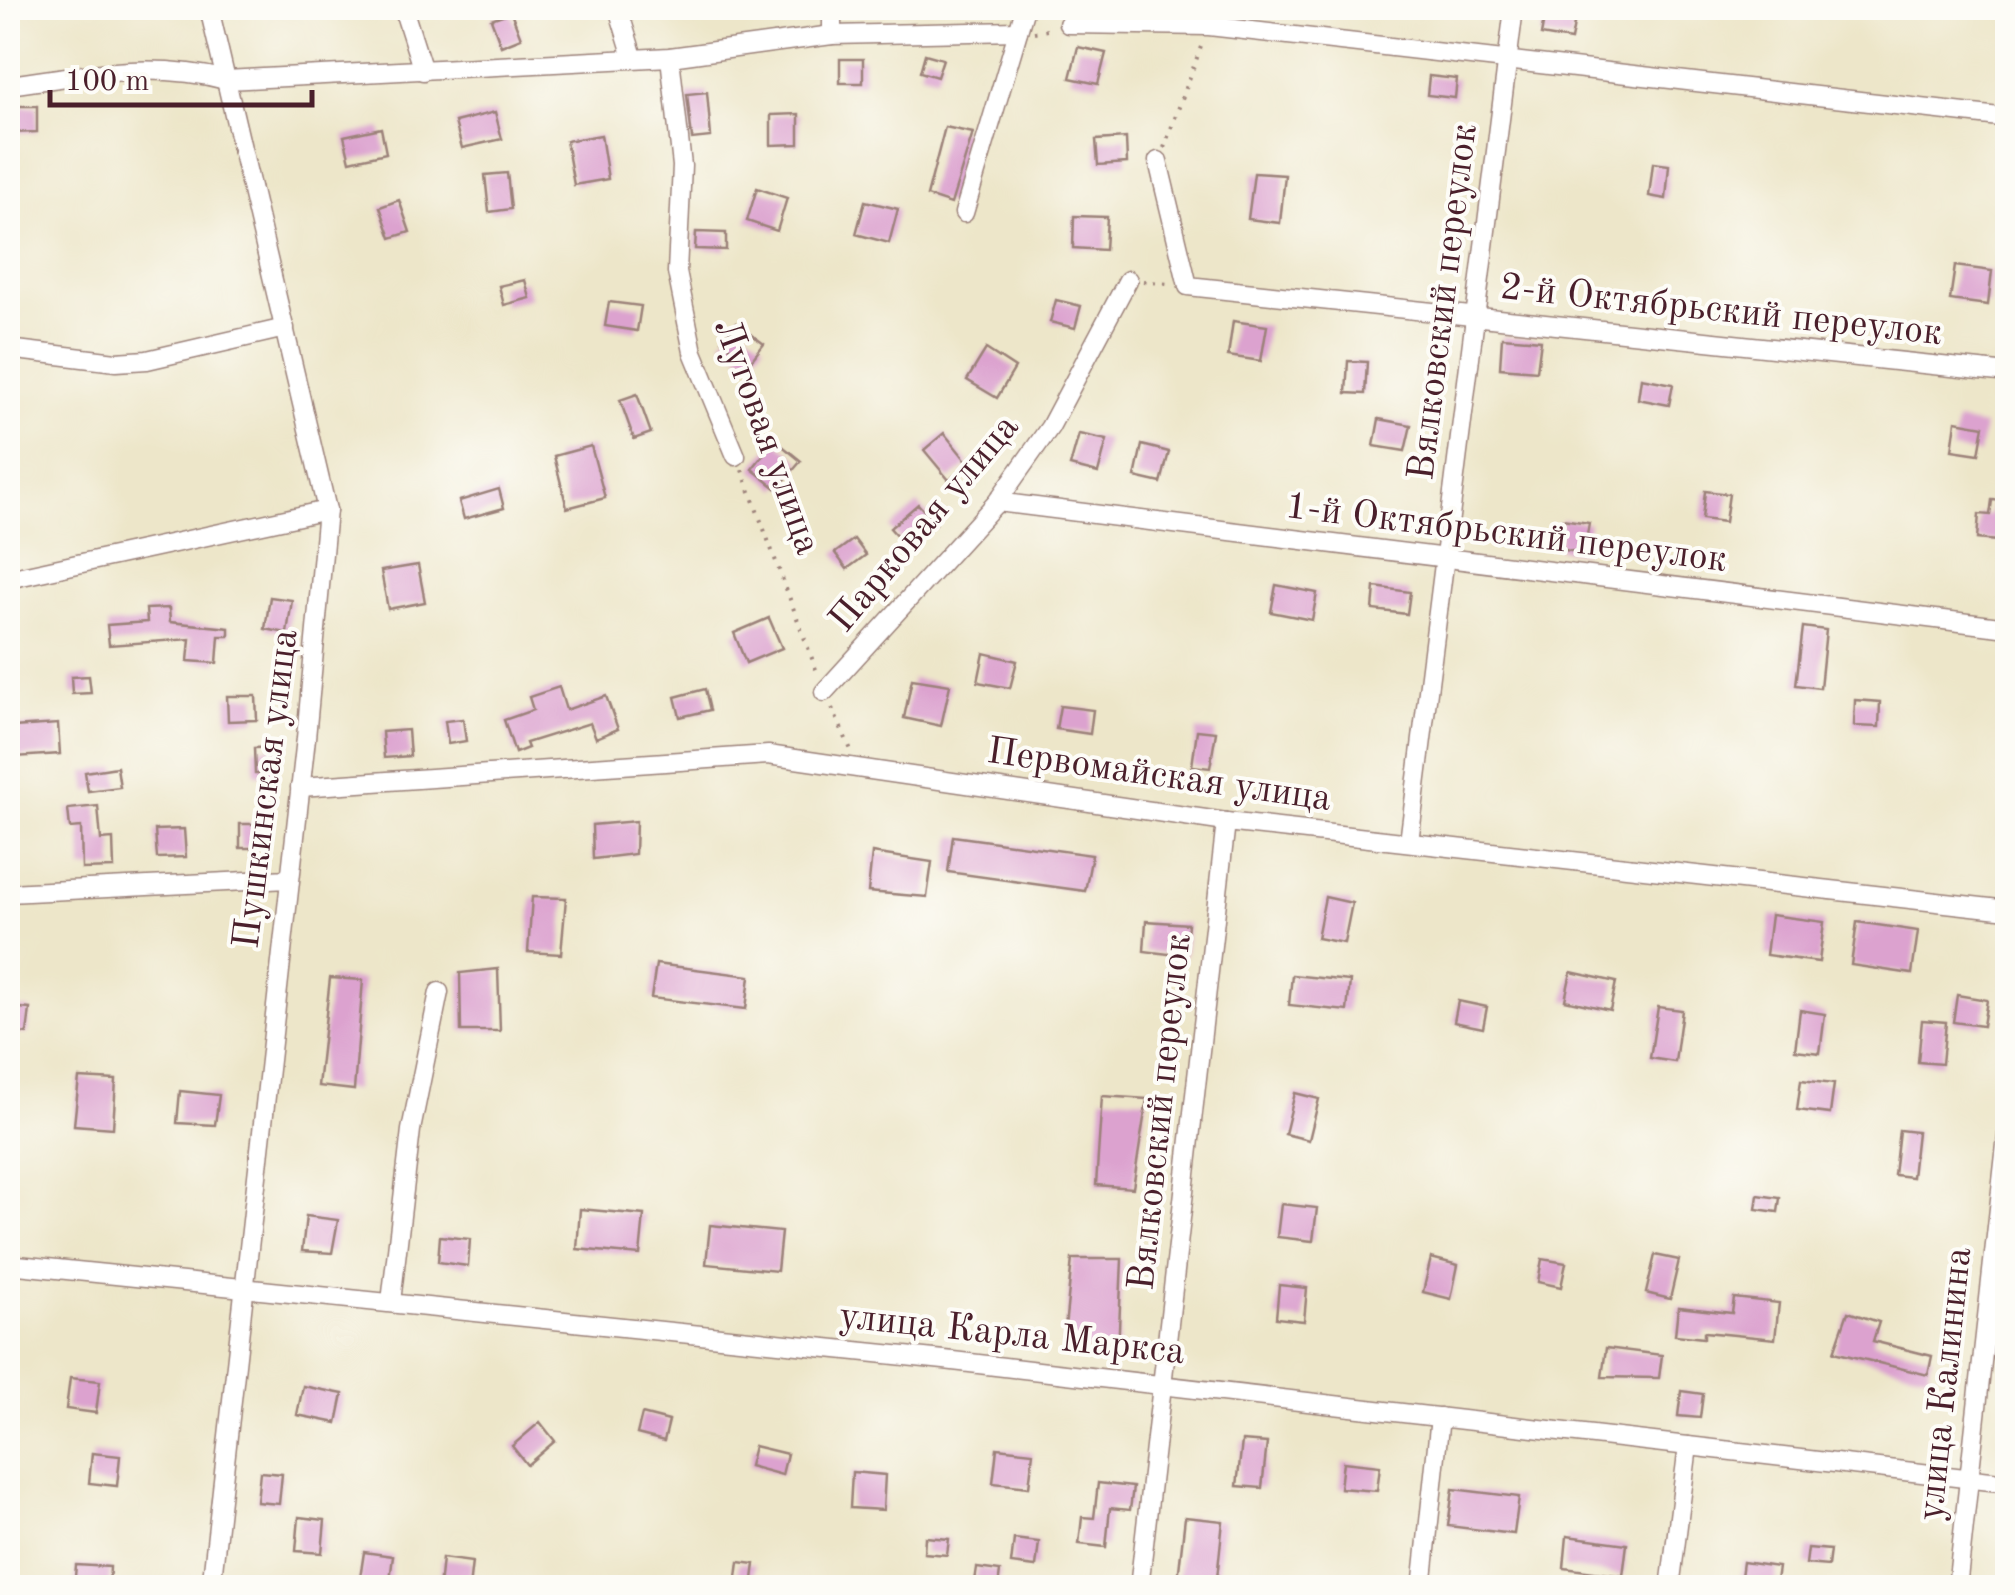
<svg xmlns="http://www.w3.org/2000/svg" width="2015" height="1595" viewBox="0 0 2015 1595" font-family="'Old Standard TT',serif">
<rect width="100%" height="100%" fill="#fdfcf7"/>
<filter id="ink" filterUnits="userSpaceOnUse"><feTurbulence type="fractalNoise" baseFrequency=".01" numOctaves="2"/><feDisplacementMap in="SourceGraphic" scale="20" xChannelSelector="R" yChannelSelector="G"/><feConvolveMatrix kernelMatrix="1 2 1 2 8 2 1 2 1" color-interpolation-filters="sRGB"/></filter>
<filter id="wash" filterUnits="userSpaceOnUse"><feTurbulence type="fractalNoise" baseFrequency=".0048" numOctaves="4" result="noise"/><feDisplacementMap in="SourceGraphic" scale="40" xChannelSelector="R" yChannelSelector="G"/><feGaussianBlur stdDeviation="2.25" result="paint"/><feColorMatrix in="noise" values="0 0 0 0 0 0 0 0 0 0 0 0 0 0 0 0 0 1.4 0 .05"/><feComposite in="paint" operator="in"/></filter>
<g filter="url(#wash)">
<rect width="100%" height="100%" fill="#ede6c9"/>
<g id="blocks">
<g fill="#dca2cf">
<path d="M1546 8H1577L1571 40 1541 35Z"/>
<path d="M511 12 521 38 501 46 491 19Z"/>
<path d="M1078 47 1106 53 1098 84 1070 78Z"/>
<path d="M925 54 943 59 937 77 920 72Z"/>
<rect x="840" y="59" width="23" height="24"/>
<path d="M1429 76 1457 79 1455 98 1427 95Z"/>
<path d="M707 92 711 137 692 139 687 94Z"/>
<path d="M8 106H37V132L8 133Z"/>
<path d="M495 112 502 139 462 148 455 122Z"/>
<path d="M799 114V144L771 145V115Z"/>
<path d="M945 127 973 133 951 204 927 196Z"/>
<path d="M381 128 386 153 350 161 344 136Z"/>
<path d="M601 135 608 179 574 185 566 141Z"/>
<path d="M1126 138 1127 163 1098 165 1096 140Z"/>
<path d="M1653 163 1669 165 1666 199 1649 196Z"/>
<path d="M507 173 511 209 489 212 485 175Z"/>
<path d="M1254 173 1285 175 1280 223 1248 219Z"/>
<path d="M757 188 787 198 777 231 747 221Z"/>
<path d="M399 200 410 232 391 238 380 207Z"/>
<path d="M865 201 898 209 889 243 856 234Z"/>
<path d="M1074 216 1107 217 1105 250 1073 248Z"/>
<path d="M696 232 726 233V250L695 249Z"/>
<path d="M1955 266 1992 271 1988 305 1950 300Z"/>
<path d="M525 280 530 298 504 305 499 286Z"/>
<path d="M1056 300 1081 306 1075 328 1050 322Z"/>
<path d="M609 302 641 306 637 331 605 326Z"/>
<path d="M1233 321 1267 326 1261 361 1228 356Z"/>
<path d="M736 323 764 344 750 362 722 341Z"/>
<path d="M1502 337 1541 340 1537 371 1500 368Z"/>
<path d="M986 349 1015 368 997 398 967 380Z"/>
<path d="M1348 361 1367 362 1365 394 1346 393Z"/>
<path d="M1641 378 1673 384 1669 405 1638 399Z"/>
<path d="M637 394 651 433 634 439 620 400Z"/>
<path d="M1379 419 1411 425 1405 451 1374 446Z"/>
<path d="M1956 421 1984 426 1979 454 1952 450Z"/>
<path d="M944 433 969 464 949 480 924 450Z"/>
<path d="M1079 434 1107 440 1098 473 1070 466Z"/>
<path d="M775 440 801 461 777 489 752 469Z"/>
<path d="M1142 445 1169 452 1161 483 1135 477Z"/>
<path d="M591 446 605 498 567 508 554 456Z"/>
<path d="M499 489 504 508 464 519 459 501Z"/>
<path d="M1705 491 1729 494 1725 522 1702 519Z"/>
<path d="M1992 500 2008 501V542L1977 539 1979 514 1990 515Z"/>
<path d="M918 504 936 524 908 548 890 528Z"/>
<path d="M1562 519 1589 523 1584 553 1558 549Z"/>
<path d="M854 539 866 555 847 569 835 553Z"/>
<path d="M418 565 425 602 388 609 381 571Z"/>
<path d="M1276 585 1317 593 1312 620 1271 612Z"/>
<path d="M1375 587 1410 592 1407 614 1373 610Z"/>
<path d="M270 597 292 600 287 633 265 629Z"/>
<path d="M169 608 170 622 229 628V636H219L217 663 188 661 190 639 109 645 107 625 147 622 146 609Z"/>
<path d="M769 618 782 648 746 663 734 633Z"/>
<path d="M1803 627 1826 630 1820 688 1796 685Z"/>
<path d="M984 653 1017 661 1010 688 978 682Z"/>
<path d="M89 676 91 693 72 694 71 677Z"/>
<path d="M912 679 950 685 941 726 904 718Z"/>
<path d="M559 687 566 710 606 696 618 729 596 738 590 723 526 743 528 748 515 753 504 720 533 710 529 697Z"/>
<path d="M705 689 710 710 680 717 675 697Z"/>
<path d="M227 696H256L257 720 228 721Z"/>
<path d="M1855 700 1880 702 1879 727 1854 726Z"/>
<path d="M1060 706 1093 710 1090 734 1056 729Z"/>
<path d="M463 719 466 741 448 744 445 721Z"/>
<path d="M58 724 60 754 15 757 13 727Z"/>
<path d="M408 730 410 756 384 758 382 732Z"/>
<path d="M1197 730 1216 732 1210 768 1192 766Z"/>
<path d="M277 747 278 774H255L254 748Z"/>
<path d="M117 767 120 787 88 791 85 772Z"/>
<path d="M98 806 101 840 113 839 114 868 82 869 81 827 70 828 68 809Z"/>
<path d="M636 821 635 854 593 859 592 825Z"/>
<rect x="240" y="824" width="19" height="24"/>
<path d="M184 829 186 857 157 858 155 830Z"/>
<path d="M953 836 1092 855 1085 891 948 872Z"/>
<path d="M872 853 932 862 927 897 868 892Z"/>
<path d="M532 897 566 898 561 954 528 952Z"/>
<path d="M1325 897 1352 903 1344 943 1317 938Z"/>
<path d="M1771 915 1824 922 1819 962 1766 955Z"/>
<path d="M1146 921 1188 924 1185 956 1144 951Z"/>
<path d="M1857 922 1918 931 1912 974 1851 965Z"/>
<path d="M656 964 750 976 746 1009 651 998Z"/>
<path d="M498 969 500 1031H461L460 973Z"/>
<path d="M1571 972 1616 982 1610 1010 1565 1000Z"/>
<path d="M1292 975 1350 981 1347 1011 1289 1005Z"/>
<path d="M330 978 363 980 354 1090 318 1086Z"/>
<path d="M1957 995 1987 1000 1983 1026 1953 1022Z"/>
<path d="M1458 1001 1487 1007 1483 1028 1454 1022Z"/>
<path d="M8 1007 30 1009 27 1034 8 1032Z"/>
<path d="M1658 1007 1682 1010 1675 1062 1650 1058Z"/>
<path d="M1800 1010 1825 1014 1820 1053 1795 1050Z"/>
<path d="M1922 1020 1946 1022 1942 1064 1918 1062Z"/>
<path d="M79 1078 116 1080 113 1128 74 1125Z"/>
<path d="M1801 1080 1834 1084 1830 1114 1797 1110Z"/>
<path d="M180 1091 219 1095 215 1125 177 1123Z"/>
<path d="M1295 1093 1319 1099 1309 1140 1285 1134Z"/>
<path d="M1102 1096 1147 1099 1133 1188 1096 1185Z"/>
<path d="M1899 1130 1917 1132 1912 1177 1894 1175Z"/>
<path d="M1758 1195 1780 1198 1778 1212 1756 1209Z"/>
<path d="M1281 1204 1317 1208 1313 1241 1277 1237Z"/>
<path d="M580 1209 644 1215 640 1255 577 1249Z"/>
<path d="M306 1216 338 1220 332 1253 302 1251Z"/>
<path d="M710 1225 781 1232 777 1271 706 1264Z"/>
<path d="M440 1236 470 1239 468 1266 438 1262Z"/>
<path d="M1655 1255 1679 1260 1670 1299 1646 1293Z"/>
<path d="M1431 1258 1458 1265 1451 1299 1423 1292Z"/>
<path d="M1072 1259H1122L1118 1352 1063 1347Z"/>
<path d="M1542 1259 1566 1263 1561 1287 1538 1282Z"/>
<path d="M1279 1285 1307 1288 1304 1321 1276 1318Z"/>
<path d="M1734 1298 1779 1303 1775 1339 1704 1332V1338L1675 1335 1678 1307 1732 1313Z"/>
<path d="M1848 1312 1879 1322 1873 1341 1932 1356 1928 1375 1834 1352Z"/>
<path d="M1606 1348 1662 1355 1659 1378 1602 1377Z"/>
<path d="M70 1378 100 1381 96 1413 66 1409Z"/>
<path d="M303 1386 343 1394 337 1423 297 1415Z"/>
<path d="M1681 1391 1703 1394 1700 1418 1678 1416Z"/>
<path d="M642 1414 669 1421 664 1441 637 1434Z"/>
<path d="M540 1422 555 1441 527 1465 512 1446Z"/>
<path d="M1242 1441 1267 1443 1262 1488 1237 1486Z"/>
<path d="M754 1446 787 1454 782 1475 749 1466Z"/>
<path d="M997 1448 1033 1452 1029 1487 993 1483Z"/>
<path d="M92 1453 120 1456 117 1486 89 1483Z"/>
<path d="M1343 1462 1380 1466 1377 1491 1340 1488Z"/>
<path d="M260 1472 282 1474 279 1504 257 1502Z"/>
<path d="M852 1472 885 1475 883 1510 850 1508Z"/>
<path d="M1098 1483 1133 1487 1130 1510 1110 1508 1106 1547 1079 1544 1082 1517 1094 1518Z"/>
<path d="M1453 1489 1519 1497 1514 1534 1448 1526Z"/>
<path d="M299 1517 325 1520 322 1553 296 1551Z"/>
<path d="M1185 1517 1223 1521 1216 1588H1177Z"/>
<path d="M1567 1536 1627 1544 1623 1576 1564 1568Z"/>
<path d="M925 1537 949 1539 947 1555 924 1553Z"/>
<path d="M1014 1539 1039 1542 1036 1567 1011 1564Z"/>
<path d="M1808 1548 1830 1550 1828 1566 1806 1564Z"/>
<path d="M364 1552 393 1556 389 1588 359 1585Z"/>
<path d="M442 1558 472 1562 469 1588H439Z"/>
<path d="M739 1562 755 1564 752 1587 736 1585Z"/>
<path d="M1743 1562 1778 1567 1775 1588 1740 1584Z"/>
<path d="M76 1565 110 1567 109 1588H74Z"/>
<path d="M977 1568 1000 1571 998 1588H974Z"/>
</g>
</g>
</g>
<g filter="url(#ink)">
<use href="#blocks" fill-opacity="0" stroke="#9c827a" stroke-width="2.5"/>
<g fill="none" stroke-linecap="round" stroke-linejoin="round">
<g stroke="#9c827a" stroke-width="21">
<g id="minor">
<path d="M209 8 327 510 306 738 211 1588"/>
<path d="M403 8 423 71"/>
<path d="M618 8 633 57"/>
<path d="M832 8V35"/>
<path d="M1068 24 1209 26 2008 118"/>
<path d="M670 57 682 166 677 272 693 352 736 456"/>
<path d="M8 85C82 75 152 61 226 80L670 57 832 35 1018 31"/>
<path d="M1158 161 1188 286 2008 373"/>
<path d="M964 213 1025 8"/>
<path d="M8 349 116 362 147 360 285 328"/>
<path d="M997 502 2008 628"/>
<path d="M8 579 327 510"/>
<path d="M824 692 997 502 1050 427 1128 280"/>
<path d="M300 787 768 755 1226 822 2008 910"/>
<path d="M1409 842 1514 8"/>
<path d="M8 893 289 879"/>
<path d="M8 1264 944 1360 2008 1483"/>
<path d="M391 1302 411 1130 439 992"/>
<path d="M1139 1588 1226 822"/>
<path d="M1422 1588 1440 1417"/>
<path d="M1670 1588 1688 1446"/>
<path d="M1957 1588 2008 1127"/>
</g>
</g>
<g stroke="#9c827a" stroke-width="4" stroke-dasharray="2.5 8" stroke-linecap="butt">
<path d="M1034 32 1054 29"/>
<path d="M1164 148 1202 44"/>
<path d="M1143 281 1168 284"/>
<path d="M742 470 817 672"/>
<path d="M832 708 851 750"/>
</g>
<use href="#minor" stroke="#fff" stroke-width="18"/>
</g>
</g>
<g text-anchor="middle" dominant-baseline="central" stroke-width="8" stroke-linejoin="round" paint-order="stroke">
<g font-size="38" fill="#4a1f2b" stroke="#fdfcf7">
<text transform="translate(1444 302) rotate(-83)">Вялковский переулок</text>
<text transform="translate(1721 311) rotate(6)">2-й Октябрьский переулок</text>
<text transform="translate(766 437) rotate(70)">Луговая улица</text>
<text transform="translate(925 524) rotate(-50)">Парковая улица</text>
<text transform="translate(1506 534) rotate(7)">1-й Октябрьский переулок</text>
<text transform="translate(1159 776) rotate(8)">Первомайская улица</text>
<text transform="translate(267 789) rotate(-83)">Пушкинская улица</text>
<text transform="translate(1161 1112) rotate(-84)">Вялковский переулок</text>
<text transform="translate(1012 1335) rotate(6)">улица Карла Маркса</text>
<text transform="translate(1946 1384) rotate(-84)">улица Калинина</text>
</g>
</g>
<rect width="2015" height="1595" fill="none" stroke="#fdfcf7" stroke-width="40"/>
<path d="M50 90v15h262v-15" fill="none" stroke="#4a1f2b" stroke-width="5"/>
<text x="65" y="90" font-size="30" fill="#4a1f2b" stroke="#fdfcf7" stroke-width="8" paint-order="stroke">100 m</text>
</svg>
